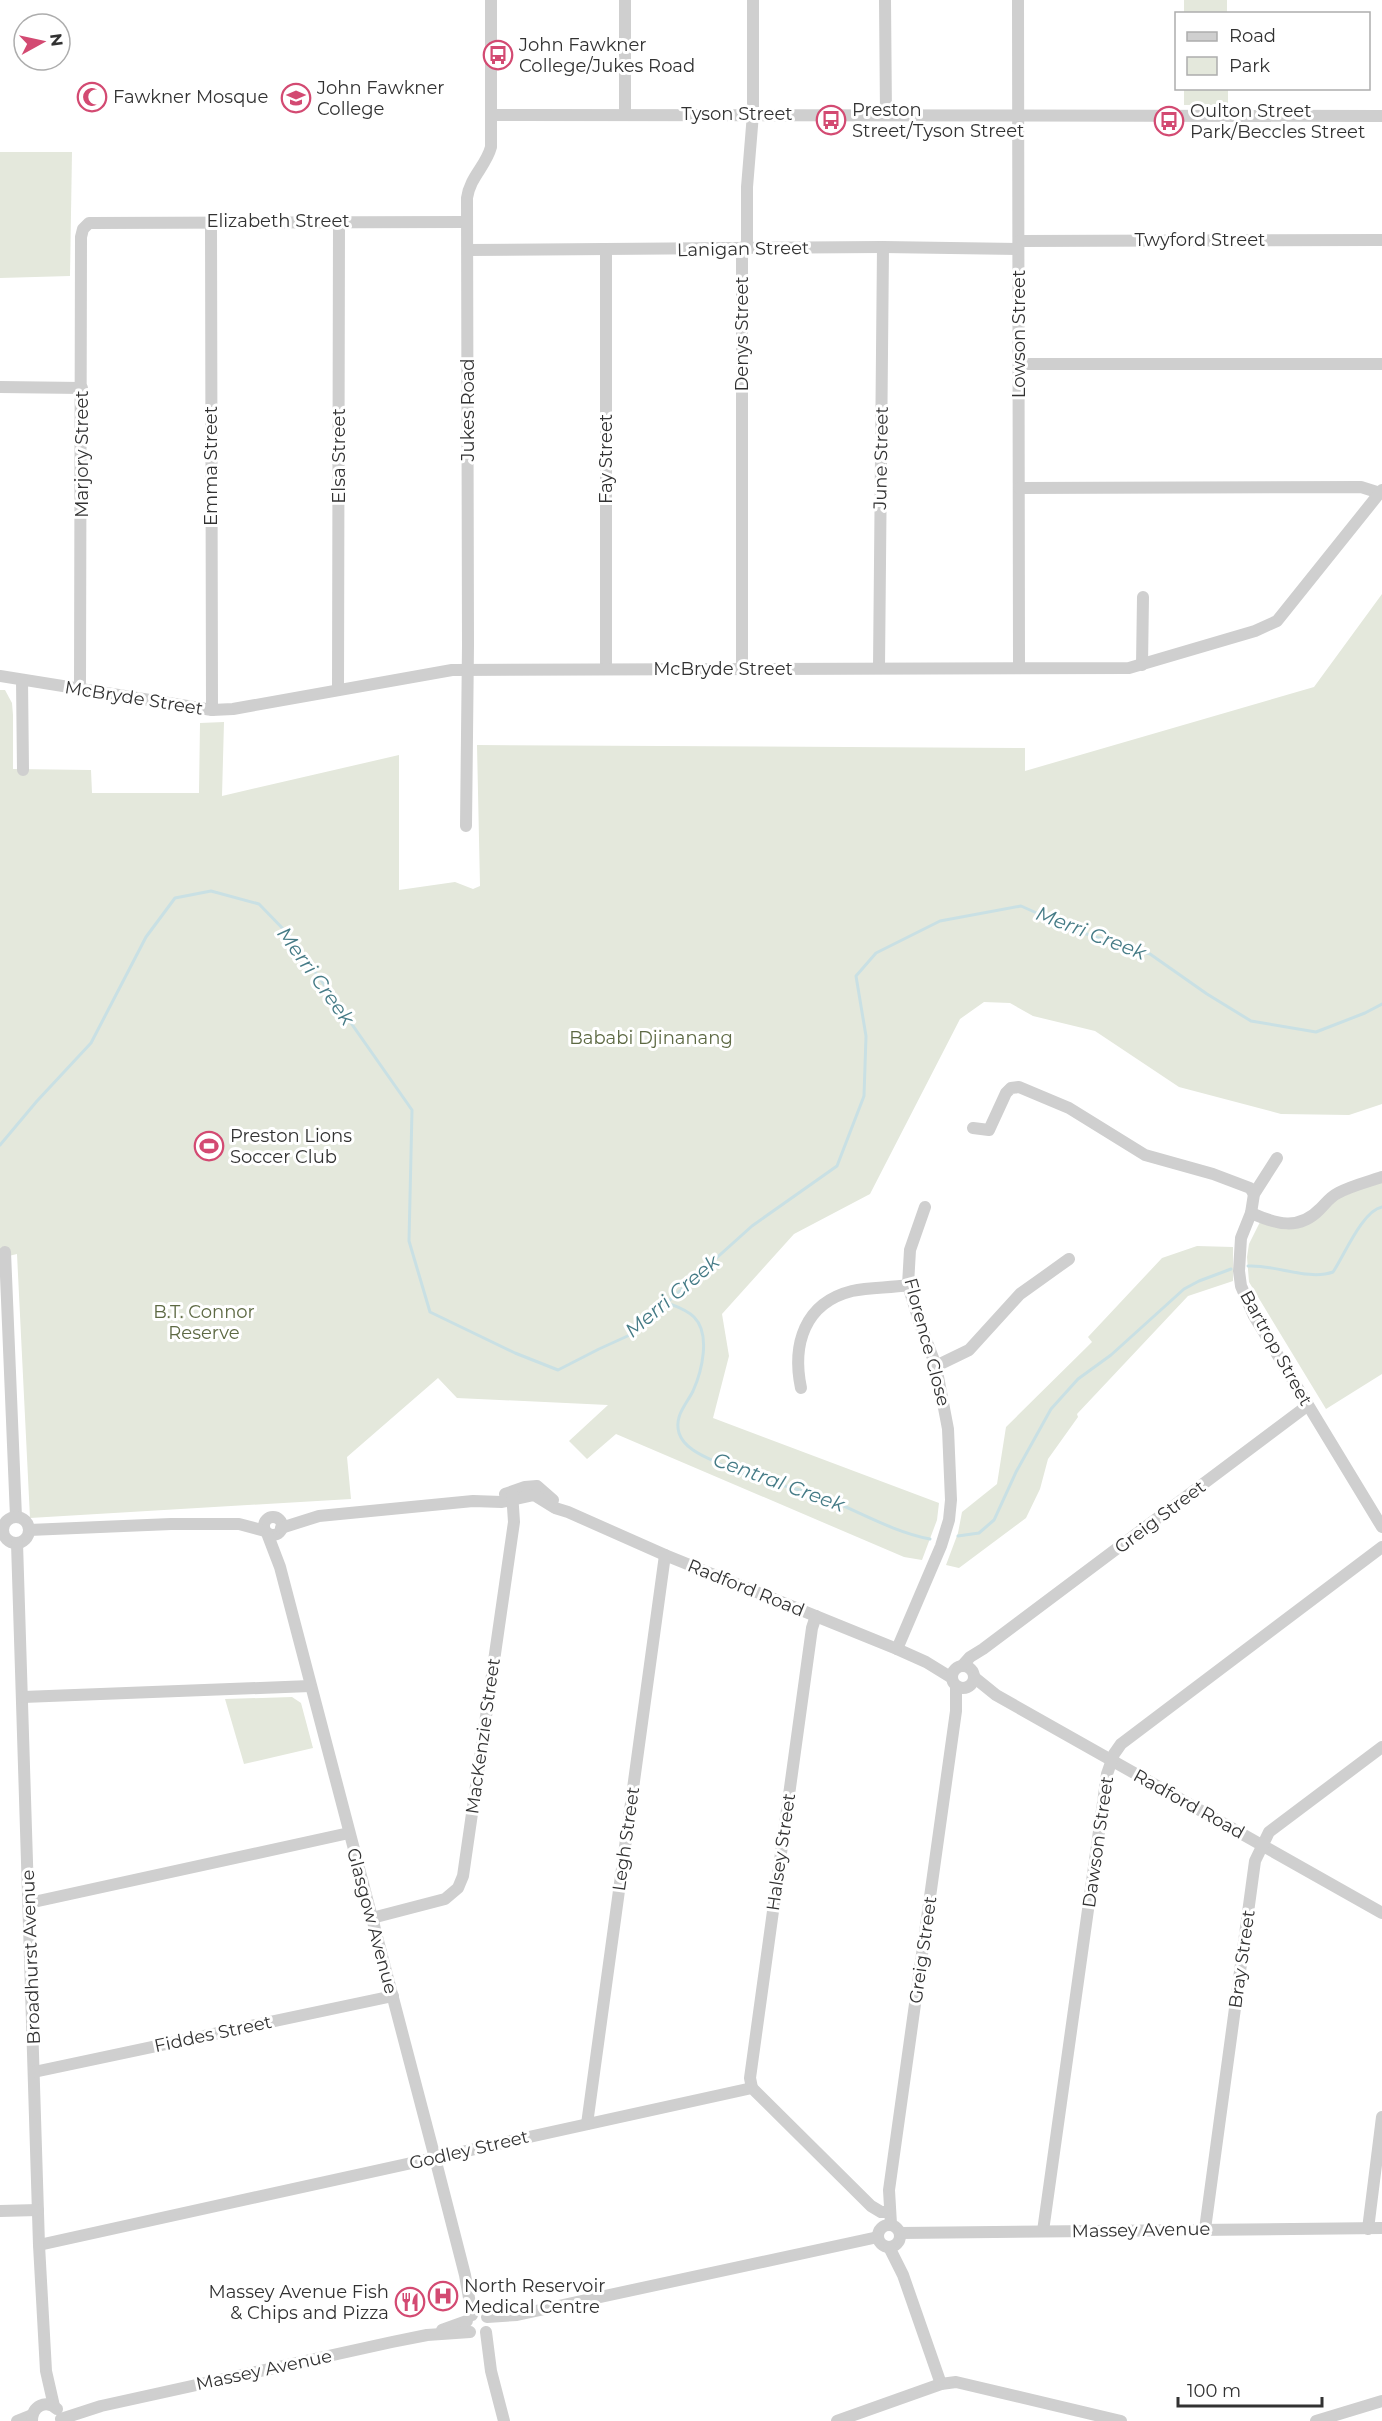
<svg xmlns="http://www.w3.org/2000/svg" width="1382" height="2421" viewBox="0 0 1382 2421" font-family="Montserrat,sans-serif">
<rect width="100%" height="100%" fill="#fff"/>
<g fill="#e4e8dc">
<rect x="1184" y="0" width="43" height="13"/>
<rect x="1184" y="89" width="44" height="16"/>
<path d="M0 152H72L70 276 0 278Z"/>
<path d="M1382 594V1104L1349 1115 1281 1114 1179 1087 1095 1031 1033 1016 1010 1003 984 1002 960 1019 870 1194 794 1234 722 1314 729 1356 713 1418 939 1503 937 1520 922 1560 904 1557 616 1434 587 1459 569 1441 608 1405 457 1398 438 1378 347 1457 351 1499 30 1518 17 1254 0 1258V690H5L12 703 13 715V769L91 770 92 793H199L200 723 224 722 222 796 399 755V890L455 882 473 889 480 886 477 745 1025 748V771L1314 687Z"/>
<path d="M1382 1181V1374L1326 1409 1249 1282 1247 1257 1249 1244 1260 1222 1285 1228 1334 1199Z"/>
<path d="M1197 1246 1233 1247V1281L1188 1296 1077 1414 1078 1417 1048 1459 1040 1489 1026 1518 959 1568 946 1565 958 1533 962 1512 997 1484 1006 1427 1092 1342 1088 1337 1162 1258Z"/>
<path d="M292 1697 301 1703 313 1748 244 1764 225 1699Z"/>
</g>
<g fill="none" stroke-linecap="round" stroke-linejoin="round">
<g stroke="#c9e0e4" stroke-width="3">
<path d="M0 1145 37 1101 91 1043 146 937 175 898 211 891 259 904 290 936 412 1110 409 1241 430 1312 515 1353 558 1370 599 1349 632 1334 752 1226 837 1166 864 1096 866 1036 856 976 876 953 940 921 1021 906 1077 931 1150 954 1207 994 1251 1021 1316 1032 1365 1013 1382 1004"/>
<path d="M1248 1266C1274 1264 1308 1281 1333 1272 1344 1256 1362 1211 1382 1207"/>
<path d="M665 1302C675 1306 686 1309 694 1317 711 1334 702 1371 693 1391 686 1405 674 1416 679 1433 684 1449 705 1457 718 1463 750 1480 789 1485 823 1497 858 1511 893 1532 930 1539"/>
<path d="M958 1536 979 1533 994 1520 1016 1472 1051 1409 1078 1379 1111 1355 1184 1289 1199 1281 1231 1269"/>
</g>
<g stroke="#cfcfcf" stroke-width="12">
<path d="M625 0V114"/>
<path d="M885 0 886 115"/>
<path d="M1018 0 1019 667"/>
<path d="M491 115 1382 116"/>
<path d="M211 221 212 710"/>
<path d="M1019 241 1382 240"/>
<path d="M468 250 883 247 1018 249"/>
<path d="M1019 364H1382"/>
<path d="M0 387 82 388"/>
<path d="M1019 488 1361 487 1380 493"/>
<path d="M1142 665 1143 597"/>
<path d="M879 668 883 247"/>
<path d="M606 669V250"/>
<path d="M742 669V250L747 243V187L753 114V0"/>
<path d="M0 676 212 710 233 709 452 670 1129 668 1255 631 1277 621 1382 490"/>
<path d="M22 680 23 770"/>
<path d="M80 689 81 237 83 229 89 223 467 222"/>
<path d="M338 690 339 221"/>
<path d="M466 826 468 645 467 198C470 177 486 166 491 147V0"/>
<path d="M973 1128 989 1130 1006 1093 1011 1088 1019 1087 1069 1108 1145 1155 1213 1174 1250 1188 1254 1194"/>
<path d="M1277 1158 1254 1194 1251 1213 1241 1238 1239 1271 1241 1286 1254 1316 1382 1527"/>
<path d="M1251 1213C1276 1224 1299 1231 1320 1209 1326 1203 1330 1197 1338 1193 1351 1186 1367 1182 1382 1177"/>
<path d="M5 1252 16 1517"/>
<path d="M936 1366 969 1350 1020 1294 1069 1259"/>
<path d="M801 1388C792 1345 804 1303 852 1291 870 1287 889 1288 908 1285"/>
<path d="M505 1494 525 1487 537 1486 553 1500"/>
<circle cx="16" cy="1530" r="13"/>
<circle cx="273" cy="1526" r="9"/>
<path d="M281 1528 319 1516 473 1501 502 1502 534 1495 555 1508 568 1512 665 1555 897 1649 926 1662 952 1678"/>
<path d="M29 1530 171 1524H239L265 1531"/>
<path d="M267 1533 280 1567 435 2158 465 2275 472 2315"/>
<path d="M17 1543 39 2245 46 2371 54 2406"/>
<path d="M897 1649 941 1546 949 1520 951 1500 948 1429 936 1366 920 1324 908 1285 910 1250 925 1207"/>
<circle cx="963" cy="1677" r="11"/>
<path d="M962 1666 970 1657 983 1649 1307 1406"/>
<path d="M975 1678 996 1695 1382 1913"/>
<path d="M23 1697 310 1686"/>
<path d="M29 1903 349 1833"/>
<path d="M372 1918 445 1899 458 1888 463 1876 514 1522 512 1492"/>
<path d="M34 2072 393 1996"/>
<path d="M752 2088 750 2078 812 1628 816 1616"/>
<path d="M587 2124 665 1555"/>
<path d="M0 2211 38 2210"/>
<path d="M891 2224 889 2190 956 1711V1686"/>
<circle cx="889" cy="2236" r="11"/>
<path d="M1205 2229 1255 1861 1269 1832 1382 1747"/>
<path d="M1368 2229 1382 2117"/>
<path d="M1043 2231 1107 1774 1114 1754 1121 1744 1382 1547"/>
<path d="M900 2233 1382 2228"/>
<path d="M39 2245 752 2088 871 2206 881 2212H890"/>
<path d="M889 2247 903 2275 941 2384"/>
<path d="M487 2317 517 2315 878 2237"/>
<path d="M442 2330 467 2321"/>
<path d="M486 2332 491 2371 504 2421"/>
<path d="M61 2419 101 2406 392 2342 427 2335 470 2332"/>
<path d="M17 2421 32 2415"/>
<path d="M32 2421C32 2406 46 2399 57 2409"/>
<path d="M837 2421 941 2384 956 2382 1121 2421"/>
<path d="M1316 2421 1382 2401"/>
</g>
</g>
<defs>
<g id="bus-ring" transform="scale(1.5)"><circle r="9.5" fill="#fff" stroke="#d34a72" stroke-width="1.5"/><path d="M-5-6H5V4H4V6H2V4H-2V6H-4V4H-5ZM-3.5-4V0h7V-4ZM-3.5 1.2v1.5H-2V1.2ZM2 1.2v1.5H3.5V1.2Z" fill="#d34a72"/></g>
<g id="mosque-ring" transform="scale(1.5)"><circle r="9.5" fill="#fff" stroke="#d34a72" stroke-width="1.5"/><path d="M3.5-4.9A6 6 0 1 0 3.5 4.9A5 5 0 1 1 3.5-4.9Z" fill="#d34a72"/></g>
<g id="school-ring" transform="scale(1.5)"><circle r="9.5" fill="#fff" stroke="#d34a72" stroke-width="1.5"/><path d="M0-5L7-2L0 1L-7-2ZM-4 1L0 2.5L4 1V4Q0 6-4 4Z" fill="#d34a72"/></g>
<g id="stadium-ring" transform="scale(1.5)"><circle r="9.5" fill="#fff" stroke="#d34a72" stroke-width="1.5"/><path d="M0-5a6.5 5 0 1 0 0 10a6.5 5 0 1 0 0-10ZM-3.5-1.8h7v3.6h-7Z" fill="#d34a72"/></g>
<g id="hospital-ring" transform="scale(1.5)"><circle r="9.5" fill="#fff" stroke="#d34a72" stroke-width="1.5"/><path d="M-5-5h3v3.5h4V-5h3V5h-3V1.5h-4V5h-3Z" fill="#d34a72"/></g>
<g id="restaurant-ring" transform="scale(1.5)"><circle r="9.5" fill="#fff" stroke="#d34a72" stroke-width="1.5"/><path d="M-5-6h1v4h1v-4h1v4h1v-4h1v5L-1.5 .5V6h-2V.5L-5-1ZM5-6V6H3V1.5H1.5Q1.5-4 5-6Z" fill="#d34a72"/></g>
</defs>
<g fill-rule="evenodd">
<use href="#bus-ring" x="498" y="55"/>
<use href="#mosque-ring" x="92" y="97"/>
<use href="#school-ring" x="296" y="98"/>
<use href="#bus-ring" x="831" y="120"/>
<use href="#bus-ring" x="1169" y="121"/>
<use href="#stadium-ring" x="209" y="1146"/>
<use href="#hospital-ring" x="443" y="2296"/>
<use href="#restaurant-ring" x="410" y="2302"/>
</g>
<g text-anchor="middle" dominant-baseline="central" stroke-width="6" stroke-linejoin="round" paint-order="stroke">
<g font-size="18" fill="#323232" stroke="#fff" text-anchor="start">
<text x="519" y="45">John Fawkner<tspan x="519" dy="21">College/Jukes Road</tspan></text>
<text x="317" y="88">John Fawkner<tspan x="317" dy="21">College</tspan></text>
<text x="113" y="97">Fawkner Mosque</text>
<text x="852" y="110">Preston<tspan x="852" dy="21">Street/Tyson Street</tspan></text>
<text x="1190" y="111">Oulton Street<tspan x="1190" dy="21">Park/Beccles Street</tspan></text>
<text x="230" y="1136">Preston Lions<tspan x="230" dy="21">Soccer Club</tspan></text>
<text x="464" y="2286">North Reservoir<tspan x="464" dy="21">Medical Centre</tspan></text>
<text x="389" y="2292" text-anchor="end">Massey Avenue Fish<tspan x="389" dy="21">&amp; Chips and Pizza</tspan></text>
</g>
<g font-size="18" fill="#323232" stroke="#fff">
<text x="737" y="114">Tyson Street</text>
<text x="278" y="221">Elizabeth Street</text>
<text x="1200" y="240">Twyford Street</text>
<text transform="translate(743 249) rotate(-1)">Lanigan Street</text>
<text transform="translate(742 334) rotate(-90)">Denys Street</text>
<text transform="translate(1019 334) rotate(-90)">Lowson Street</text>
<text transform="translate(468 410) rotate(-90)">Jukes Road</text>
<text transform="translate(82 454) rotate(-90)">Marjory Street</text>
<text transform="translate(339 456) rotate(-90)">Elsa Street</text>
<text transform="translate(881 458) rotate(-89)">June Street</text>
<text transform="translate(606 459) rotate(-90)">Fay Street</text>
<text transform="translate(211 466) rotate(-90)">Emma Street</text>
<text x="723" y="669">McBryde Street</text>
<text transform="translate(134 698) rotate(9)">McBryde Street</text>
<text transform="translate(927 1342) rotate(75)">Florence Close</text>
<text transform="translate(1276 1348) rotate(61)">Bartrop Street</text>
<text transform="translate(1160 1517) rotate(-37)">Greig Street</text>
<text transform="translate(746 1588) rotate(22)">Radford Road</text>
<text transform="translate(483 1736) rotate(-82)">MacKenzie Street</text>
<text transform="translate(1189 1804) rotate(29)">Radford Road</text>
<text transform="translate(626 1839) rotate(-82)">Legh Street</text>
<text transform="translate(1098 1842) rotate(-82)">Dawson Street</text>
<text transform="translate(781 1852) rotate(-82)">Halsey Street</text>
<text transform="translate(372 1921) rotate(75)">Glasgow Avenue</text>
<text transform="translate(923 1950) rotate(-82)">Greig Street</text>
<text transform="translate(31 1957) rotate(-92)">Broadhurst Avenue</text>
<text transform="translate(1242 1959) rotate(-82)">Bray Street</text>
<text transform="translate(213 2034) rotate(-12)">Fiddes Street</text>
<text transform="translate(469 2150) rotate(-13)">Godley Street</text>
<text transform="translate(1141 2230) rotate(-1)">Massey Avenue</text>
<text transform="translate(264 2370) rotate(-12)">Massey Avenue</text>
</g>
<g font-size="18" fill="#5d6943" stroke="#fff">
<text x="651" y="1038">Bababi Djinanang</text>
<text x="204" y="1312">B.T. Connor<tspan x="204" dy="21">Reserve</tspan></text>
</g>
<g font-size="20" font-style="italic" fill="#457b86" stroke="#fff">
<text transform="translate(1091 933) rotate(21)">Merri Creek</text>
<text transform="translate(316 976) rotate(54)">Merri Creek</text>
<text transform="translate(672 1296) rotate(-40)">Merri Creek</text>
<text transform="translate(779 1482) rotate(20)">Central Creek</text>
</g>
</g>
<rect x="1175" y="12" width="195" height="78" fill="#ffffff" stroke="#adadad" stroke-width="1.5"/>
<rect x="1187" y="32" width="30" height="9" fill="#cfcfcf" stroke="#adadad" stroke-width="1.5"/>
<text x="1229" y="42" font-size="18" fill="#323232">Road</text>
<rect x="1187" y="57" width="30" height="18" fill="#e4e8dc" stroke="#adadad" stroke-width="1.5"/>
<text x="1229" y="72" font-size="18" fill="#323232">Park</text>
<g transform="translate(42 42) rotate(82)"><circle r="28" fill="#ffffff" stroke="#adadad" stroke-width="1.5"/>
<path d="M0-4.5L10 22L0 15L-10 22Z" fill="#d34a72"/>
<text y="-9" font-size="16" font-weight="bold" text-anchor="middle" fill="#323232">N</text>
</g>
<path d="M1178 2397v9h144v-9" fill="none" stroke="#323232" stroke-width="3"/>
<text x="1187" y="2397" font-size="18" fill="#323232" stroke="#ffffff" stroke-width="4.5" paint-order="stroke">100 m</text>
</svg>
